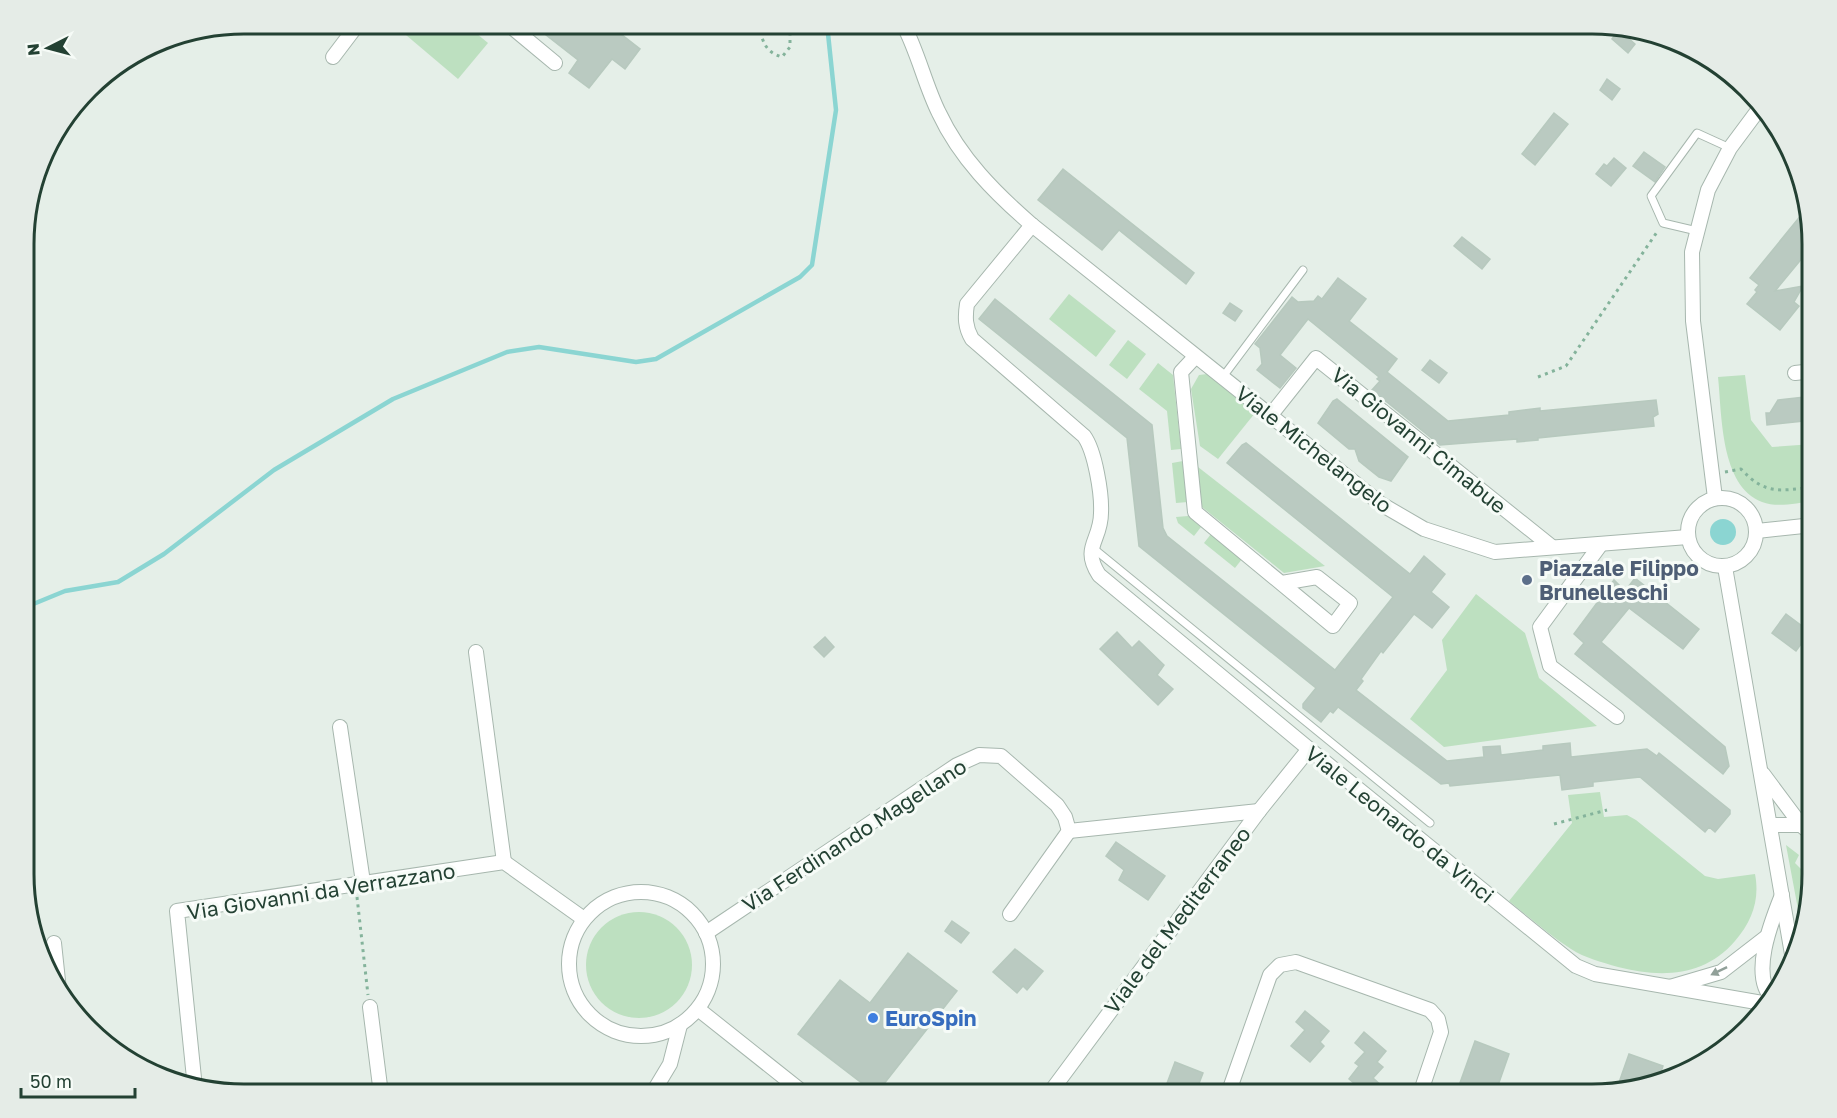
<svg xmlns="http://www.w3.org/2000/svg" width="1837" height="1118" viewBox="0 0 1837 1118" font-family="'Golos Text',sans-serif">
<rect width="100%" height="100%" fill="#e5efe8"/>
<g fill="#bde0c0">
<path d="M393 24H465L488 43 458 79Z"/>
<path d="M1069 294 1116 331 1096 357 1049 319Z"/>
<path d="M1128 340 1146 354 1127 379 1109 365Z"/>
<path d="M1158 363 1173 375 1181 449 1171 450 1167 411 1139 389Z"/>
<path d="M1207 374 1255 413 1218 459 1200 446 1191 389 1199 375Z"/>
<path d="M1745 375 1751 420 1772 447 1813 444V501C1797 503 1777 508 1762 502 1720 486 1722 414 1718 377Z"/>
<path d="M1183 461 1188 502 1176 503 1172 463Z"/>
<path d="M1198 467 1325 566 1284 573 1202 507Z"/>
<path d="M1188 516 1201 527 1194 536 1178 523 1176 517Z"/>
<path d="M1211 534 1242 559 1235 568 1204 543Z"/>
<path d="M1476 594 1525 633 1539 678 1597 726 1444 747 1410 719 1447 670 1442 640Z"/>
<path d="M1600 792 1604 817 1627 815 1636 820 1705 876 1718 879 1755 874C1760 900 1752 921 1735 941 1704 977 1661 978 1618 967 1601 962 1585 958 1571 949 1549 935 1529 917 1509 901L1572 823 1568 795Z"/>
<path d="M1786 845 1799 855 1795 863 1813 881 1808 887 1812 891 1803 936Z"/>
<circle cx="639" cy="965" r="53"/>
</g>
<circle fill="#8bd5d2" cx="1723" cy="532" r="13"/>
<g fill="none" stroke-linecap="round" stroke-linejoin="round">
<path stroke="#8bd5d2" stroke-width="4.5" d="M26 607 65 591 118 582 164 554 274 470 393 399 507 352 539 347 636 362 656 359 800 277 812 265 836 110 827 24"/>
</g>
<g fill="#bacac1" stroke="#b7c9be" stroke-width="1.5">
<path d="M532 24H608L640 49 625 69 612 59 589 88 569 73 578 60Z"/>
<path d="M1619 30 1635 44 1628 53 1612 39Z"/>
<path d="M1607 79 1620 89 1612 100 1600 90Z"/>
<path d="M1554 113 1568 124 1535 165 1522 154Z"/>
<path d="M1644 152 1665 167 1655 182 1633 166Z"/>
<path d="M1614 158 1626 168 1611 186 1596 174 1604 164 1607 166Z"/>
<path d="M1063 169 1194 273 1186 284 1119 230 1102 250 1038 200Z"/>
<path d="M1802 214 1809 219 1813 245 1775 291 1803 286 1794 302 1799 306 1780 330 1747 304 1757 292 1755 290 1759 285 1750 278Z"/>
<path d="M1462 237 1490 259 1482 269 1454 246Z"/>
<path d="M1338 278 1366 299 1349 321 1397 359 1387 372 1448 421 1509 415V412L1540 408V411L1656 400 1658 414 1653 417 1654 426 1538 438V440L1517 442V439L1440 445 1372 390 1380 381 1377 379 1379 377 1308 319 1280 355 1296 368 1280 388 1257 370 1262 364 1260 348 1255 344 1292 297 1298 302 1314 301 1318 296 1322 299Z"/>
<path d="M995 299 1152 425 1163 528 1167 536 1335 670 1393 597 1227 463 1242 445 1246 443 1410 574 1424 556 1445 574 1431 592 1449 607 1432 628 1414 614 1383 653 1381 651 1361 679 1363 681 1356 690 1447 761 1484 757 1483 747 1500 746 1501 755 1543 750V746L1570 743 1571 757 1647 749 1657 756 1659 753 1730 810V814L1715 832 1709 827 1705 832 1640 777 1593 782V786L1562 790 1560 775 1450 786 1449 783 1441 784 1338 707 1333 713 1330 711 1321 722 1303 708V704L1316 688 1139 546 1127 438 979 319Z"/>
<path d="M1230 303 1242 311 1235 321 1223 313Z"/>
<path d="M1430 360 1447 373 1439 383 1422 370Z"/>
<path d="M1813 396V420L1767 425 1766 413H1770L1778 400Z"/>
<path d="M1337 399 1408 457 1391 481 1379 477 1359 461 1355 449H1349L1318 423 1333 401Z"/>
<path d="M1635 578 1699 629 1683 649 1629 608 1601 642 1725 747 1729 766 1723 774 1575 654 1584 643 1574 634 1614 580 1625 591Z"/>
<path d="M1786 614 1810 632 1796 651 1772 633Z"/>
<path d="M1117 632 1132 648 1139 641 1164 665 1157 675 1173 689 1158 705 1100 649Z"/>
<path d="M825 637 834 647 824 657 814 647Z"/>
<path d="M1116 842 1165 876 1148 900 1119 880 1124 870 1106 856Z"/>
<path d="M952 921 969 933 961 943 945 931Z"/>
<path d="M1015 949 1043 971 1027 990 1023 986 1017 993 993 972Z"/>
<path d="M908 953 957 991 876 1094 798 1034 840 980 870 1003Z"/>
<path d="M1305 1011 1329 1031 1320 1042 1324 1046 1310 1062 1291 1046 1305 1030 1296 1022Z"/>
<path d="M1364 1032 1386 1051 1377 1062 1383 1067 1373 1078 1382 1086 1376 1094H1347L1355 1084 1349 1079 1359 1066 1355 1063 1365 1052 1355 1043Z"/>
<path d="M1475 1041 1509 1054 1495 1094H1456Z"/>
<path d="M1629 1054 1663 1066 1659 1078 1616 1091Z"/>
<path d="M1175 1062 1203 1073 1195 1094H1163Z"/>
</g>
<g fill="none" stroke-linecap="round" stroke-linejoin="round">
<g stroke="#a7b7ae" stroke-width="9">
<g id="lane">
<path d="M638 25 639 24"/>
<path d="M1697 231 1663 223 1651 196 1697 133 1730 148"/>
<path d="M1222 378 1303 270"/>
<path d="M1093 548 1430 823"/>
</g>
</g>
<g stroke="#a7b7ae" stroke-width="16">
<g id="street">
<path d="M508 24 555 63"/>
<path d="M903 24C918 52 925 85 939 113 960 158 995 193 1032 225L1381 504 1424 529 1495 552 1688 537"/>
<path d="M333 57 358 24"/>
<path d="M1032 225 967 304C965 317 965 327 972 339L1084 436C1095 451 1102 494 1101 513 1101 541 1081 547 1099 575L1309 749 1576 966 1595 974 1768 1004"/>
<path d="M1195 357 1181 372 1195 512 1333 626 1350 603 1317 577 1282 583"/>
<path d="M1795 373 1813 371"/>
<path d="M1270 416 1316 358 1552 547"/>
<circle cx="1722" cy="532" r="34"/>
<path d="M1715 498 1693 321 1692 252 1708 190 1730 148 1759 109"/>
<path d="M1757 531 1813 525"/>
<path d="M1601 544 1540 627 1550 666 1617 717"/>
<path d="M1725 567 1793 960"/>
<path d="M476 652 504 862"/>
<path d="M340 727 363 882"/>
<path d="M1763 774 1801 825 1813 835"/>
<path d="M1770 825H1801"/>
<circle cx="641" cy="964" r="72"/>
<path d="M1010 914 1069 831"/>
<path d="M706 933 957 765 979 755 1001 756 1057 805 1065 817 1069 831 1259 811"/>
<path d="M54 943 59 990"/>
<path d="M1670 987 1721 972 1765 938"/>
<path d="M1773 999C1749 976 1772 920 1782 895"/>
<path d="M370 1007 381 1094"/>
<path d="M698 1009 805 1094"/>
<path d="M195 1088 177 911 504 862 584 919"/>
<path d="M652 1094 670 1064 680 1025"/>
<path d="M1049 1094 1259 811 1309 749"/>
<path d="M1228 1094 1270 975 1280 965 1296 962 1430 1010 1438 1019 1441 1032 1420 1094"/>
</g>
</g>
<g stroke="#84b39b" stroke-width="3" stroke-dasharray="3 4.5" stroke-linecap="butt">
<path d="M759 24C762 41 765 52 782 57L790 47V24"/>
<path d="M1538 377 1566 366 1657 232"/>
<path d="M1725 472 1741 469C1765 495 1779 491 1813 487"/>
<path d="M1554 824 1607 810"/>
<path d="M357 897 368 995"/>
</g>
<use href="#lane" stroke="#fff" stroke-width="7"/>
<use href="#street" stroke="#fff" stroke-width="14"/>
</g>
<defs><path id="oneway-solid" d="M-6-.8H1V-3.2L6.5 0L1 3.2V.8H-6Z" transform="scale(1.5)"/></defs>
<use fill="#91a099" href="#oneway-solid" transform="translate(1719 971) rotate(154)"/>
<circle fill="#5c6f8a" stroke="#f6fbf7" stroke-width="2" cx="1527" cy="580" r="6"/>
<circle fill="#3f7fe0" stroke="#f6fbf7" stroke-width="2" cx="873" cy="1018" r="6"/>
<g text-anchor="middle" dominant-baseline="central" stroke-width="6" stroke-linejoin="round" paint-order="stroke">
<g font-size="21" fill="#234133" stroke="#f6fbf7">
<text transform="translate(1419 440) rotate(39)">Via Giovanni Cimabue</text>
<text transform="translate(1314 449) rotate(38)">Viale Michelangelo</text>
<text transform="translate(1400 824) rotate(39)">Viale Leonardo da Vinci</text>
<text transform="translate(854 835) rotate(-33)">Via Ferdinando Magellano</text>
<text transform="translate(321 891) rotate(-9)">Via Giovanni da Verrazzano</text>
<text transform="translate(1177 920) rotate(-53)">Viale del Mediterraneo</text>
</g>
<g font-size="21" font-weight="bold" fill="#4e5e75" stroke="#f6fbf7" text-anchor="start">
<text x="1539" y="568">Piazzale Filippo<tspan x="1539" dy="24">Brunelleschi</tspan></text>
</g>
<g font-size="21" font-weight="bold" fill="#366cbe" stroke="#f6fbf7" text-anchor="start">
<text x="885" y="1018">EuroSpin</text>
</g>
</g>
<path d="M0 0H1837V1118H0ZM244 34H1592A210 210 0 0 1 1802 244V874A210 210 0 0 1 1592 1084H244A210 210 0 0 1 34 874V244A210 210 0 0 1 244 34Z" fill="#e5ece7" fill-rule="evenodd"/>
<path fill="none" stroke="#234133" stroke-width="3" d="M244 34H1592A210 210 0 0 1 1802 244V874A210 210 0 0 1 1592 1084H244A210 210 0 0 1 34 874V244A210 210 0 0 1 244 34Z"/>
<g transform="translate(48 48) rotate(264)" stroke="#f6fbf7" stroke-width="4.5" paint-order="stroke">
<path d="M0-4.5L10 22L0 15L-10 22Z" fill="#234133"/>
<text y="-9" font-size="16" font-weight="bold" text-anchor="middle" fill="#234133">N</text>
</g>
<path d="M21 1088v9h114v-9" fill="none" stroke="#234133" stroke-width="3"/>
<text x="30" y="1088" font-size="18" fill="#234133" stroke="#f6fbf7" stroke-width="4.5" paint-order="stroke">50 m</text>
</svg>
